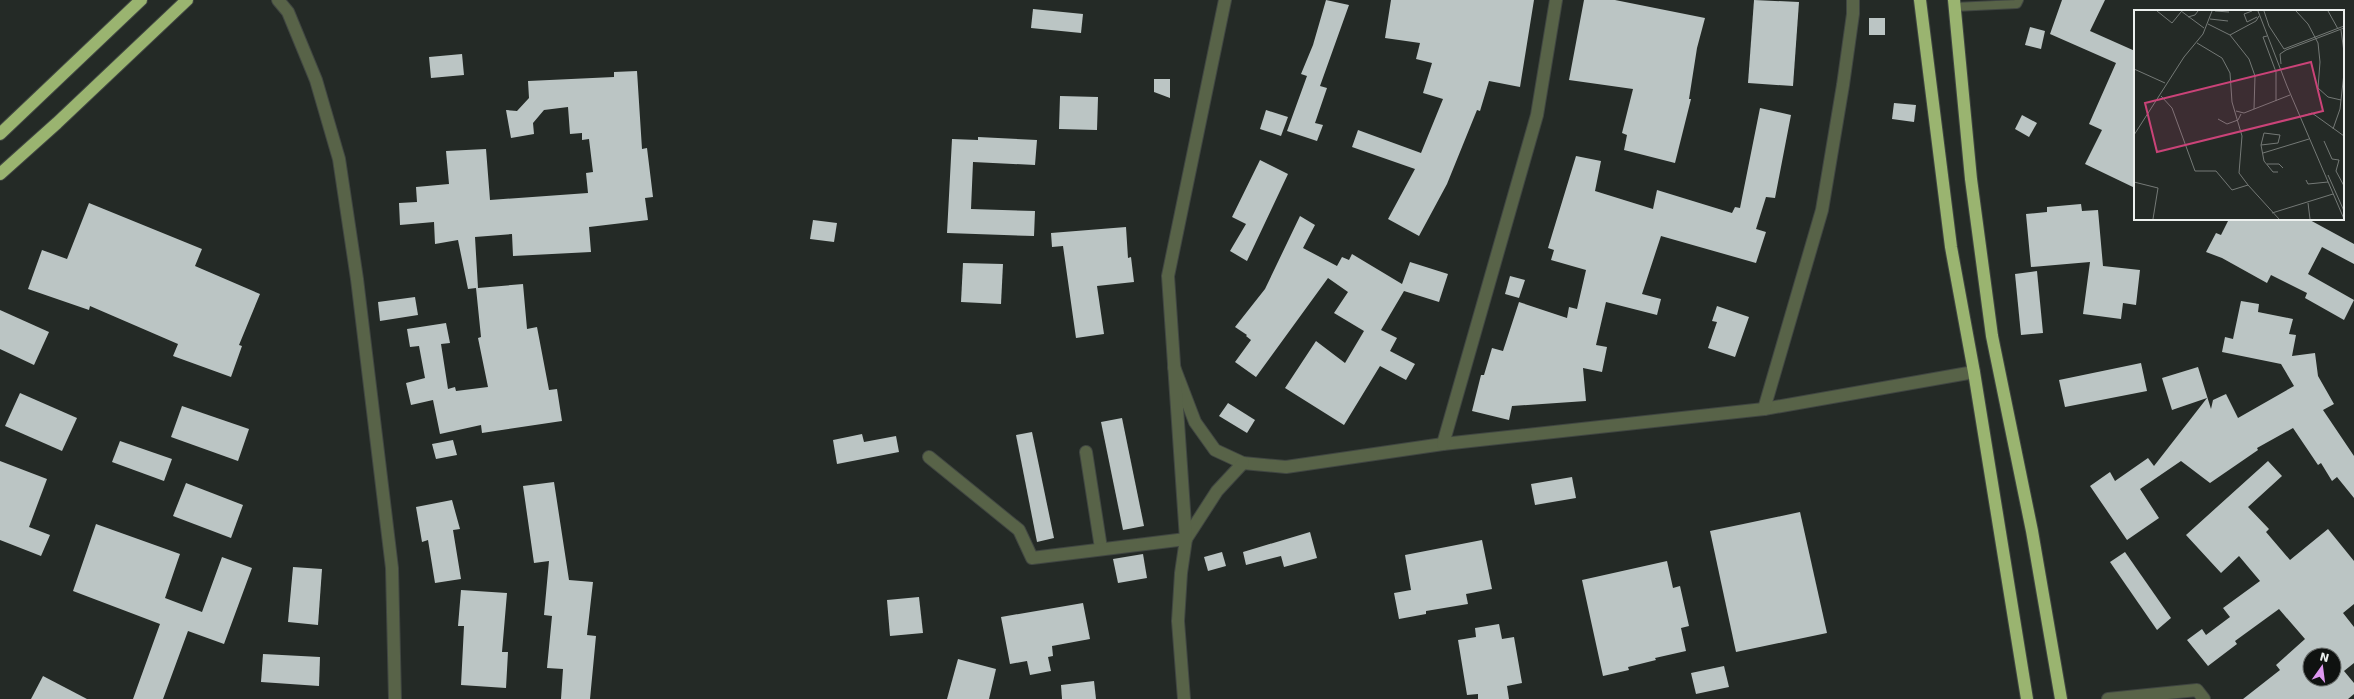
<svg xmlns="http://www.w3.org/2000/svg" width="2354" height="699" viewBox="0 0 2354 699" font-family="'DejaVu Sans',sans-serif">
<rect width="100%" height="100%" fill="#242a26"/>
<g fill="#bbc5c4" fill-rule="evenodd">
<path d="M1326 0 1349 5 1320 86 1327 88 1315 123 1323 125 1317 141 1287 131 1307 76 1301 74 1313 45Z"/>
<path d="M1391 0H1534L1520 87 1489 81 1480 111 1477 110 1447 184 1419 236 1388 219 1415 169 1352 147 1358 130 1421 153 1443 99 1423 93 1432 63 1416 59 1420 43 1385 38Z"/>
<path d="M1584 0H1615L1705 18 1697 48 1689 99H1691L1675 163 1624 150 1627 135 1622 133 1633 89 1569 80Z"/>
<path d="M1754 0 1799 2 1793 86 1748 83Z"/>
<path d="M2062 0H2105L2090 31 2135 51V188L2085 164 2102 130 2089 124 2116 63 2050 34Z"/>
<path d="M1033 9 1083 14 1081 33 1031 28Z"/>
<rect x="1869" y="18" width="16" height="17"/>
<path d="M2030 27 2045 31 2041 49 2025 45Z"/>
<path d="M462 54 464 75 431 78 429 57Z"/>
<path d="M637 71 642 149 647 148 653 197 645 198 648 220 589 227 591 252 513 256 512 234 475 237 478 288 523 284 527 329 537 327 549 390 557 389 562 421 482 433 481 425 440 434 433 400 411 405 406 383 425 378 419 346 410 347 407 329 446 323 450 343 441 344 448 389 455 387 456 391 488 387 478 338 481 337 476 288 468 289 458 240 435 244 434 222 400 225 399 203 417 202 416 187 449 184 446 151 486 149 490 200 588 193 586 173 593 172 589 139 582 140V133L570 134 568 107 544 110 533 123 534 134 511 138 506 110 517 111 529 98 528 81 614 77V72Z"/>
<path d="M1154 79H1170V98L1154 92Z"/>
<path d="M1060 96 1098 97 1097 130 1059 129Z"/>
<path d="M1894 103 1916 105 1914 122 1892 119Z"/>
<path d="M1760 108 1791 115 1775 198 1766 197 1756 229 1766 232 1756 263 1661 236 1642 294 1661 299 1657 315 1606 302 1596 345 1607 347 1602 372 1583 368 1586 401 1512 406 1509 420 1472 411 1481 375H1484L1492 348 1503 351 1519 302 1567 318 1569 307 1577 309 1586 270 1551 260 1554 250 1548 248 1576 156 1601 161 1595 191 1653 209 1657 190 1732 213 1735 207 1740 208Z"/>
<path d="M1266 110 1288 117 1281 136 1260 129Z"/>
<path d="M2022 115 2037 123 2029 137 2015 129Z"/>
<path d="M978 137 1037 140 1035 165 973 162 971 209 1035 211 1034 236 947 233 952 139 978 140Z"/>
<path d="M1260 160 1288 174 1247 261 1230 251 1246 224 1232 217Z"/>
<path d="M89 203 202 249 195 266 260 294 239 345 242 346 231 377 173 356 178 344 90 306 89 310 28 289 42 250 67 259Z"/>
<path d="M2081 204 2082 211 2098 210 2103 266 2140 270 2136 305 2123 303 2121 319 2083 314 2090 262 2031 267 2026 214 2047 212V207Z"/>
<path d="M1300 216 1315 225 1303 248 1337 266 1342 257 1349 260 1352 254 1402 284 1410 262 1448 274 1439 302 1404 291 1381 330 1397 338 1390 351 1415 364 1406 380 1380 366 1344 425 1285 388 1316 341 1345 363 1364 331 1334 313 1348 292 1328 278 1256 377 1235 362 1251 340 1246 336 1247 335 1235 327 1265 289Z"/>
<path d="M2229 219H2308L2354 244V264L2322 247 2308 274 2354 300 2344 320 2305 298 2307 293 2271 275 2267 283 2222 258 2206 252 2216 233 2221 235Z"/>
<path d="M813 220 837 223 834 242 810 239Z"/>
<path d="M1126 227 1128 258 1131 257 1134 282 1097 286 1104 334 1076 338 1063 246 1052 247 1051 233Z"/>
<path d="M963 263 1003 264 1001 304 961 302Z"/>
<path d="M2037 271 2043 333 2021 335 2015 274Z"/>
<path d="M1510 276 1525 280 1519 298 1505 294Z"/>
<path d="M415 297 418 315 380 321 378 302Z"/>
<path d="M2241 301 2259 304 2258 312 2293 319 2289 334 2296 335 2292 356 2315 353 2318 376 2334 404 2323 410 2354 456V498L2337 477 2332 481 2321 463 2318 465 2293 428 2257 448 2258 450 2210 483 2181 461 2140 489 2159 518 2127 540 2090 486 2110 472 2115 481 2148 458 2154 466 2207 398 2172 410 2162 378 2198 367 2211 409 2213 400 2226 394 2238 418 2294 386 2281 364 2222 352 2225 337 2233 339Z"/>
<path d="M1717 306 1749 317 1735 357 1708 348 1717 322 1712 321Z"/>
<path d="M0 310 49 332 34 365 0 349Z"/>
<path d="M2141 363 2147 391 2065 407 2059 380Z"/>
<path d="M20 393 77 418 62 451 5 426Z"/>
<path d="M1228 403 1255 420 1247 433 1219 416Z"/>
<path d="M182 406 249 429 238 461 171 437Z"/>
<path d="M1122 418 1144 526 1123 530 1101 422Z"/>
<path d="M1032 432 1054 538 1037 542 1016 435Z"/>
<path d="M862 434 864 442 896 436 899 452 837 464 833 440Z"/>
<path d="M453 440 457 455 436 459 432 444Z"/>
<path d="M120 441 172 459 164 481 112 462Z"/>
<path d="M0 461 47 479 29 527 50 535 41 556 0 540Z"/>
<path d="M2268 461 2282 476 2248 507 2269 529 2266 532 2290 560 2328 529 2354 561V604L2343 613 2354 627V663L2344 671 2354 683V694L2348 699H2243L2280 670 2276 665 2305 639 2279 609 2235 641 2237 644 2208 666 2187 640 2202 629 2206 635 2230 617 2223 608 2260 581 2239 556 2221 573 2186 535ZM2310 655H2334V679H2310Z"/>
<path d="M1572 477 1576 498 1535 505 1531 484Z"/>
<path d="M554 482 569 580 593 582 587 635 596 636 590 699H561L563 669 547 668 552 616 544 615 549 561 534 563 523 486Z"/>
<path d="M186 483 243 505 231 538 173 516Z"/>
<path d="M452 500 460 529 453 530 461 579 435 583 428 540 422 542 416 507Z"/>
<path d="M1800 512 1827 633 1736 652 1710 531Z"/>
<path d="M96 524 180 554 165 598 202 612 222 557 252 568 224 644 188 631 163 699H133L160 624 73 591Z"/>
<path d="M1310 532 1317 558 1284 567 1281 556 1246 565 1243 552Z"/>
<path d="M1482 540 1492 589 1466 594 1468 604 1426 611V614L1399 619 1394 593 1411 590 1405 555Z"/>
<path d="M1222 552 1226 566 1208 571 1204 557Z"/>
<path d="M2125 552 2171 618 2157 630 2110 562Z"/>
<path d="M1143 554 1147 578 1118 583 1113 559Z"/>
<path d="M1667 561 1673 588 1680 586 1689 626 1681 628 1686 651 1655 658 1656 660 1628 667 1629 670 1603 676 1582 580Z"/>
<path d="M293 567 322 569 318 625 288 622Z"/>
<path d="M461 590 507 593 502 652H508L506 688 461 685 464 626H458Z"/>
<path d="M919 597 923 633 890 636 887 600Z"/>
<path d="M1083 603 1090 639 1052 646 1053 656 1048 657 1051 671 1030 675 1027 661 1010 664 1001 617Z"/>
<path d="M1499 624 1502 639 1514 637 1522 683 1507 686 1509 699H1478V694L1467 695 1458 640 1476 637 1475 628Z"/>
<path d="M263 654 320 657 319 686 261 682Z"/>
<path d="M958 659 996 669 989 699H947Z"/>
<path d="M1724 666 1729 687 1696 694 1691 673Z"/>
<path d="M43 676 87 699H31Z"/>
<path d="M1094 681 1096 699H1062L1061 685Z"/>
</g>
<g fill="none" stroke-linecap="round" stroke-linejoin="round">
<g stroke="#404642" stroke-width="10">
<path id="lane" d="M1955 7 2017 4 2019 0"/>
</g>
<g stroke="#404642" stroke-width="14">
<g id="street">
<path d="M278 0 288 12 316 80 339 159 357 279 392 568 395 699"/>
<path d="M1174 367 1195 422 1215 450 1243 463 1286 467 1443 444 1764 409 1974 372"/>
<path d="M1764 409 1822 210 1843 85 1853 14V0"/>
<path d="M1443 444 1537 115 1556 0"/>
<path d="M1086 452 1101 548"/>
<path d="M929 457 1019 530 1032 558 1186 539 1217 491 1243 463"/>
<path d="M1184 699 1178 621 1181 573 1186 539 1168 276 1225 0"/>
<path d="M2108 699 2197 690 2204 699"/>
</g>
</g>
<g stroke="#404642" stroke-width="14">
<g id="highway">
<path d="M1920 0 1951 247 1974 372 2027 699"/>
<path d="M1954 0 1971 179 1992 336 2032 531 2061 699"/>
<path d="M0 134 141 0"/>
<path d="M0 174 57 123 187 0"/>
</g>
</g>
<use href="#lane" stroke="#586348" stroke-width="8"/>
<use href="#street" stroke="#586348" stroke-width="12"/>
<use href="#highway" stroke="#9ab470" stroke-width="12"/>
</g>
<g transform="translate(2134 10)">
<rect width="210" height="210" fill="#242a26"/>
<path fill="none" stroke="#747976" stroke-width="1" d="M23 1 38 13 47 2M47 1 70 18M81 1 95 2M118 1 110 4 113 12 123 7M124 1 153 76 210 209M130 1 135 16 150 39 210 16M162 1 174 14 184 33 186 52 184 78 194 87 207 90M194 1 204 19M54 7 61 5 64 1M76 9 94 11M74 14 96 25 115 49 121 66 120 99M207 20 210 42M96 25 122 11 125 6M133 26 129 27 142 62V91M63 33 88 48 96 63 98 92 108 126 105 163 114 175M152 40 210 18M147 54 146 44 152 40M0 59 31 73M27 86 38 98 61 161H82L98 180 114 175 145 209M102 101 110 103 156 85M169 106 178 103 210 126M84 109 93 114 104 110 107 104M199 119 206 99 210 63M0 125 50 47 69 24 78 1M190 131 198 149 205 150 202 161 210 176M127 135 144 133 146 125 130 123 127 135 130 151 139 162H144M129 143 175 129M133 154H145L149 158M194 165 210 201M172 170 174 174 194 172M0 172 24 178 19 209M174 193 176 209M138 203 199 184"/>
<path fill="#ca4378" fill-opacity="0.15" stroke="#ca4378" stroke-width="2" d="M177 52 189 101 23 142 11 93Z"/>
<rect width="210" height="210" fill="none" stroke="#ecf0ee" stroke-width="2"/>
</g>
<g transform="translate(2322 667) rotate(14)"><circle r="19" fill="#0f1210" stroke="#676b69"/>
<path d="M0-3L7 15L0 10L-7 15Z" fill="#df98f1"/>
<text y="-6" font-size="11" font-weight="bold" text-anchor="middle" fill="#ecf0ee">N</text>
</g>
</svg>
